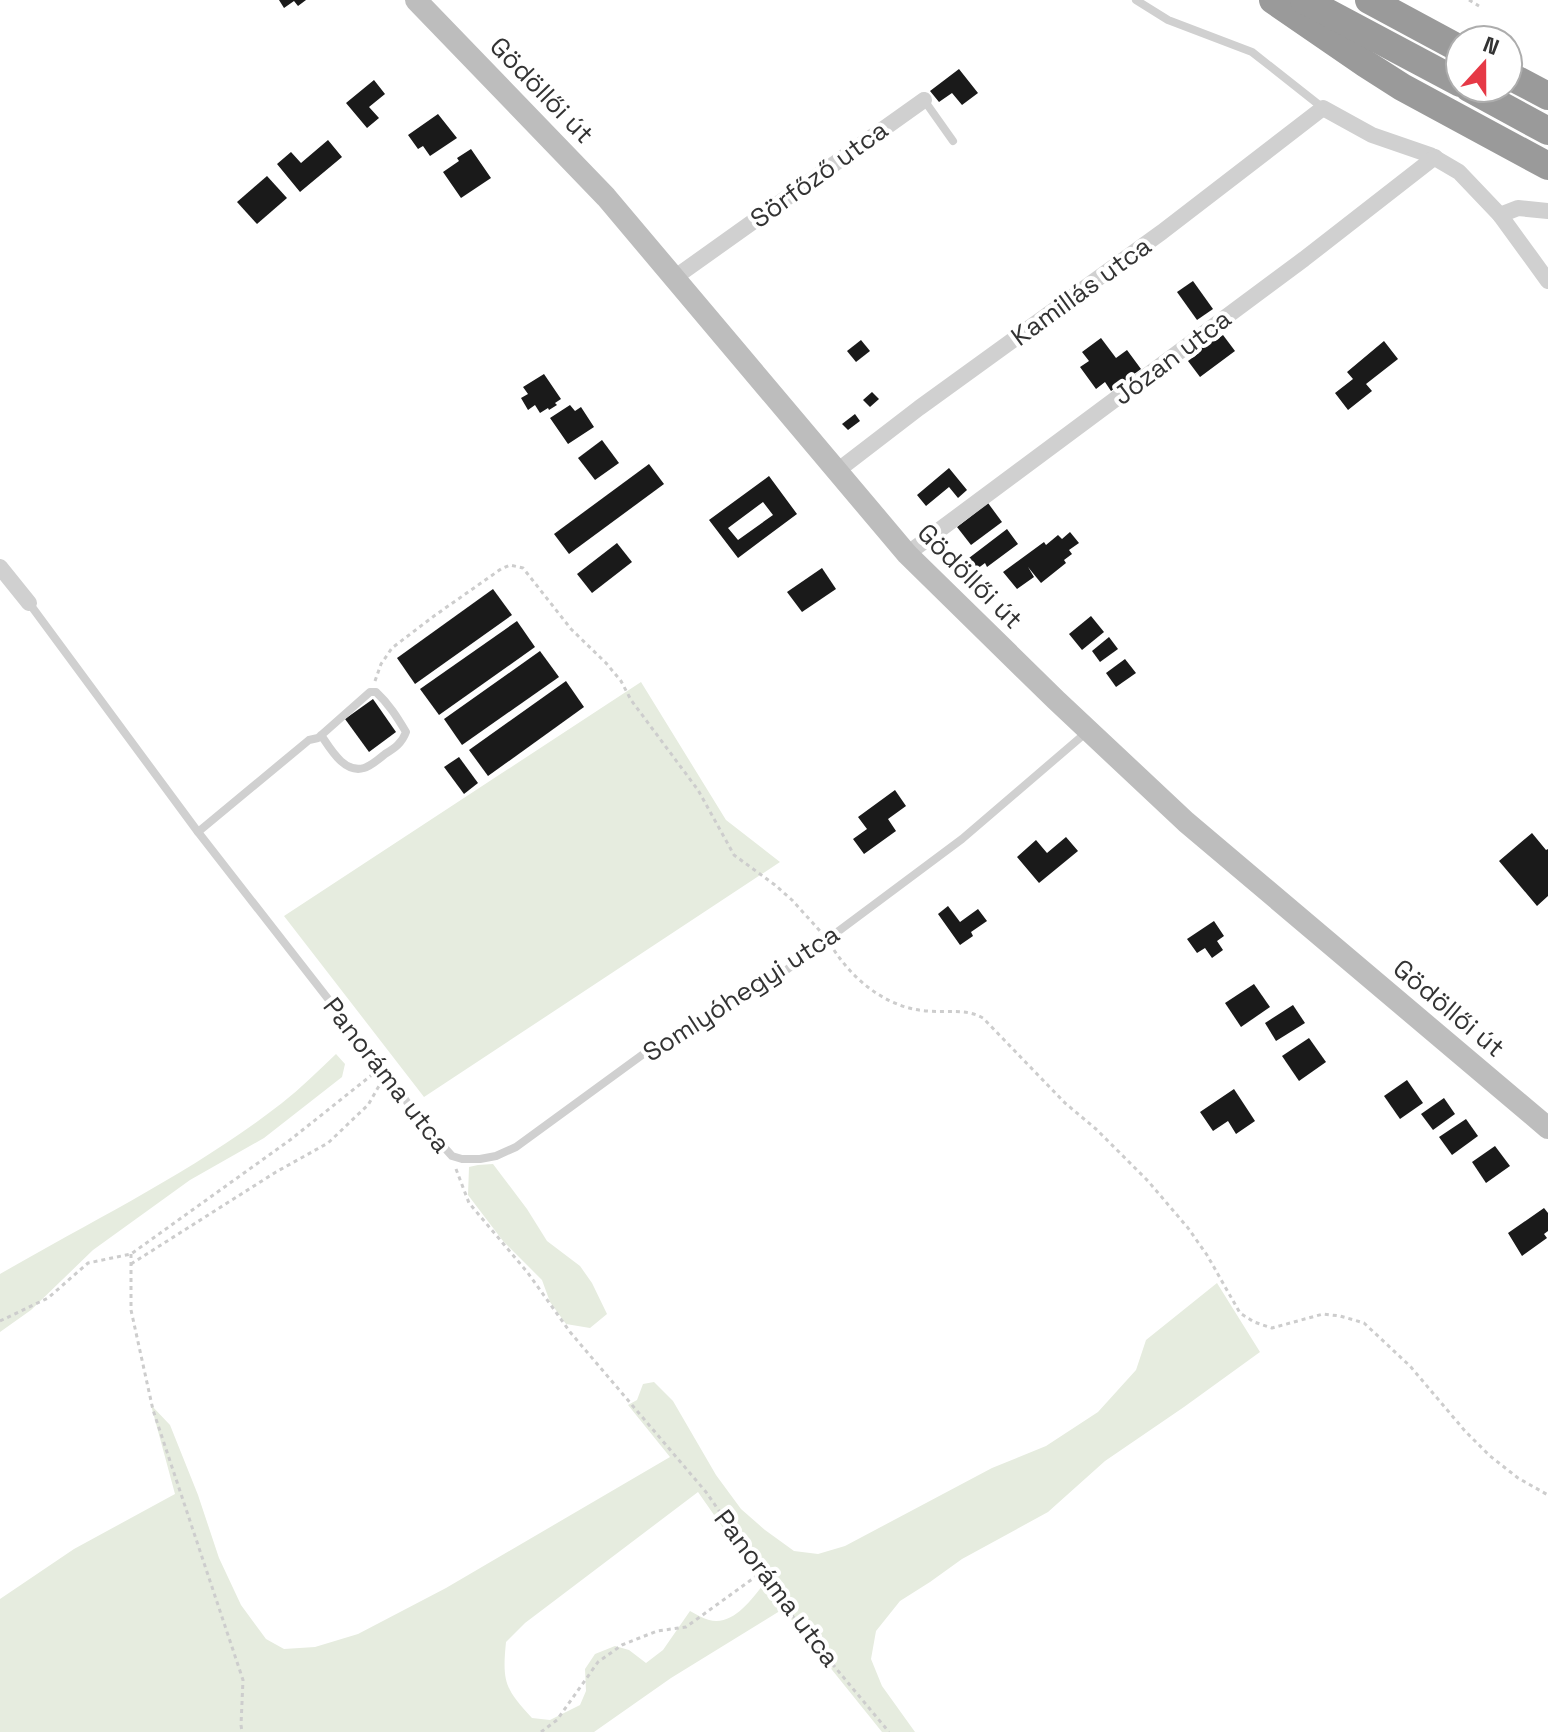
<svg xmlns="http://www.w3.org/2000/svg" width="1548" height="1732" viewBox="0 0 1548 1732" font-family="'Space Grotesk',sans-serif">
<rect width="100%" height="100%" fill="#fff"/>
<g fill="#e6ecdf" fill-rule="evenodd">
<path d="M641 682 726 820 780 862 424 1097 284 916Z"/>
<path d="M336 1054 345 1064 342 1077 264 1138 190 1180 93 1250 31 1310 0 1332V1274C95 1219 195 1171 282 1103 301 1088 318 1071 336 1054Z"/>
<path d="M493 1164 527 1209 547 1241 580 1266 592 1283 607 1314 590 1328 566 1324 550 1302 542 1280 503 1241 468 1195 469 1167 478 1165Z"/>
<path d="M1217 1283 1260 1352 1184 1407 1105 1461 1048 1512 962 1559 930 1582 900 1601 876 1631 871 1659 882 1686 915 1732H882L783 1609 671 1678 594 1732H0V1599L74 1549 175 1494 151 1405 170 1425 198 1495 219 1558 241 1605 266 1639 284 1649 315 1647 358 1634 446 1588 670 1457 628 1405 637 1400 643 1384 654 1382 673 1401 716 1475 741 1509 765 1530 794 1551 818 1554 845 1546 992 1468 1046 1446 1098 1412 1136 1370 1146 1340ZM698 1492 763 1585C750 1601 733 1626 709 1620 702 1618 696 1614 690 1611L663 1650 646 1663 629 1650 615 1646 595 1654 585 1669 586 1691 580 1705 550 1720 532 1718C505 1689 502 1682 506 1642L525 1623Z"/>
</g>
<g fill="#1a1a1a" fill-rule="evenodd">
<path d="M279 0H306L298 6 294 1 284 8Z"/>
<path d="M959 69 978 93 962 105 952 93 939 102 930 91Z"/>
<path d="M374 80 385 94 369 107 379 118 367 128 346 103Z"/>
<path d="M438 114 457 138 430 156 423 146 418 149 408 135Z"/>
<path d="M328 140 342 157 300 192 277 164 291 152 301 163Z"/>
<path d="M471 149 491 178 461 198 443 172 459 161 457 158Z"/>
<path d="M267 176 287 198 257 224 237 202Z"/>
<path d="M1193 281 1213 309 1197 320 1177 292Z"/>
<path d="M1223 335 1235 351 1200 377 1188 361 1199 353 1196 350 1213 338 1215 341Z"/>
<path d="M1101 338 1116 358 1127 350 1141 369 1111 391 1105 382 1096 389 1080 367 1089 361 1082 352Z"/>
<path d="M861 340 870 351 856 362 847 351Z"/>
<path d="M1384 341 1398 359 1366 384 1372 391 1348 410 1335 393 1353 379 1347 372Z"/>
<path d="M544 374 561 399 555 403 557 405 549 410 548 408 540 413 535 405 528 410 521 398 528 394 523 387Z"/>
<path d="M872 392 879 399 870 407 863 400Z"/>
<path d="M570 405 575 411 581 407 594 427 568 444 550 418Z"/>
<path d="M855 414 860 421 848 430 842 424Z"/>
<path d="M602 440 619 463 595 480 578 458Z"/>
<path d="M649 464 664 484 569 554 554 534Z"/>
<path d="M949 468 967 490 958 498 949 487 926 506 917 495Z"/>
<path d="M769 476 797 514 738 558 709 520ZM763 502 773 515 738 540 728 528Z"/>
<path d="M988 503 1002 522 971 545 957 527Z"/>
<path d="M1007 529 1018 544 987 567 985 563 977 569 969 558Z"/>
<path d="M1070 532 1079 543 1069 550 1072 554 1064 560 1066 563 1041 583 1028 567 1034 577 1017 589 1003 572 1044 542 1046 545 1058 535 1062 539Z"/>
<path d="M617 543 632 562 592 593 577 574Z"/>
<path d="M822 568 836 589 802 612 787 592Z"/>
<path d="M493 589 512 615 415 684 397 658Z"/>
<path d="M1091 616 1104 632 1082 650 1069 634Z"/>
<path d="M517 621 535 647 439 715 420 689Z"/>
<path d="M1109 637 1118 649 1100 662 1092 651Z"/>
<path d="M540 651 559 677 462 745 444 719Z"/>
<path d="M1125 659 1136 673 1116 687 1106 673Z"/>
<path d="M566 681 584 707 488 776 469 750Z"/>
<path d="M373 699 396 732 369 752 345 719Z"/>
<path d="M459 757 478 783 464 794 444 767Z"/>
<path d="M895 790 906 806 888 819 896 831 864 854 853 839 867 829 858 817Z"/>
<path d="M1532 833 1546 850 1548 849V896L1537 906 1499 861Z"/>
<path d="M1066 837 1078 851 1039 883 1017 857 1036 840 1047 853Z"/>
<path d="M948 906 960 922 978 909 987 921 971 932 973 936 960 945 938 914Z"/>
<path d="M1214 921 1224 936 1217 941 1223 950 1212 958 1205 948 1197 953 1187 939Z"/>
<path d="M1254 984 1270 1007 1241 1027 1225 1003Z"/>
<path d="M1293 1005 1305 1023 1276 1041 1265 1023Z"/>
<path d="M1309 1038 1326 1062 1299 1081 1282 1056Z"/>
<path d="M1407 1080 1423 1103 1400 1119 1384 1096Z"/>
<path d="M1234 1089 1255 1121 1236 1134 1228 1121 1213 1131 1200 1112Z"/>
<path d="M1444 1098 1455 1114 1433 1130 1421 1114Z"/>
<path d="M1466 1119 1478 1136 1452 1155 1439 1137Z"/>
<path d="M1495 1146 1510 1166 1486 1183 1472 1162Z"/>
<path d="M1544 1208 1548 1213V1231L1544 1234 1547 1238 1522 1256 1508 1233Z"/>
</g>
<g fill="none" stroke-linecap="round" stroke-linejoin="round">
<g stroke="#cdcdcd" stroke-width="3" stroke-dasharray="4 4" stroke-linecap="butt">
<path d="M1469 0 1479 6"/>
<path d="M375 681 381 664 392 648 434 616 501 569 510 565 523 568 571 629 606 663 621 681 631 700 698 790 734 855 775 885 792 900 820 931"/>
<path d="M834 950C855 982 888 1008 927 1011 947 1013 965 1008 983 1018L1065 1103 1096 1129 1148 1181 1188 1228 1207 1255 1240 1313 1254 1322 1272 1328 1323 1314 1340 1316 1364 1323 1410 1366 1465 1431 1490 1456 1518 1478 1548 1495"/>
<path d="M456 1169 469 1203 528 1273 570 1332 706 1492 790 1613 889 1732"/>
<path d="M131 1254V1310L153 1410 243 1680 241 1725 242 1732"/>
<path d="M131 1264 276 1172 328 1143 368 1105 379 1086"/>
<path d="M0 1321 48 1298 88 1263 131 1254 290 1140 373 1074"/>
<path d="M541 1732 557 1720 598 1662 622 1645 657 1631 686 1627 762 1572"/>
</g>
<g stroke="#d0d0d0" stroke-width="8">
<path d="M1136 0 1168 20 1252 52 1323 108"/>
<path d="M924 100 953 141"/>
<path d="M29 603 198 832 382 1068 424 1125 452 1156 462 1159H480L496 1156 516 1147 653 1047 781 974 962 839 1088 731"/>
<path d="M198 832 309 740 318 738 370 692H376C389 704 397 717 406 732 402 743 395 748 385 754 379 759 371 766 364 768 344 774 330 748 321 735"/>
</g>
<g stroke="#d0d0d0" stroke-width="16">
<path d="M1500 215 1518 208 1548 211"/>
<path d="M674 278 924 100"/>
<path d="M837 471 919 408 1162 232 1323 108 1372 135 1430 155 1459 172 1500 215 1548 281"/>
<path d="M907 554 1304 259 1435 157"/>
<path d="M0 567 29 603"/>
</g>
<path stroke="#bdbdbd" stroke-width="22" d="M416 0 606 197 907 554 1056 700 1186 822 1548 1128"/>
<g stroke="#9a9a9a" stroke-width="28">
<path d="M1273 0 1366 64 1402 87 1548 166"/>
<path d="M1304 0 1460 83"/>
<path d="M1369 0 1460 49"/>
<path d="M1508 75 1548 96"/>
<path d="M1469 88 1548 131"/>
</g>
</g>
<g text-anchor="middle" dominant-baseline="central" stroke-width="8" stroke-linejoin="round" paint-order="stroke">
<g font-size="26" fill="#333" stroke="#fff">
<text transform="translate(542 90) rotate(46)">Gödöllői út</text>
<text transform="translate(819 174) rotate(-36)">Sörfőző utca</text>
<text transform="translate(1081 291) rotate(-36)">Kamillás utca</text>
<text transform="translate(1172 357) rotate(-37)">Józan utca</text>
<text transform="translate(970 576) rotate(45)">Gödöllői út</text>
<text transform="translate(741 993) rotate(-33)">Somlyóhegyi utca</text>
<text transform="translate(1449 1008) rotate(40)">Gödöllői út</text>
<text transform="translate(387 1075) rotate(52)">Panoráma utca</text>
<text transform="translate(777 1588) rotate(53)">Panoráma utca</text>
</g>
</g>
<g transform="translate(1484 64) rotate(21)"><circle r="38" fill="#ffffff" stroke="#adadad" stroke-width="2"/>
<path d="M0-6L14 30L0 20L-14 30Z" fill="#e63946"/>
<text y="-12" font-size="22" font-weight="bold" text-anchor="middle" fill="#333333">N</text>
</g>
</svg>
